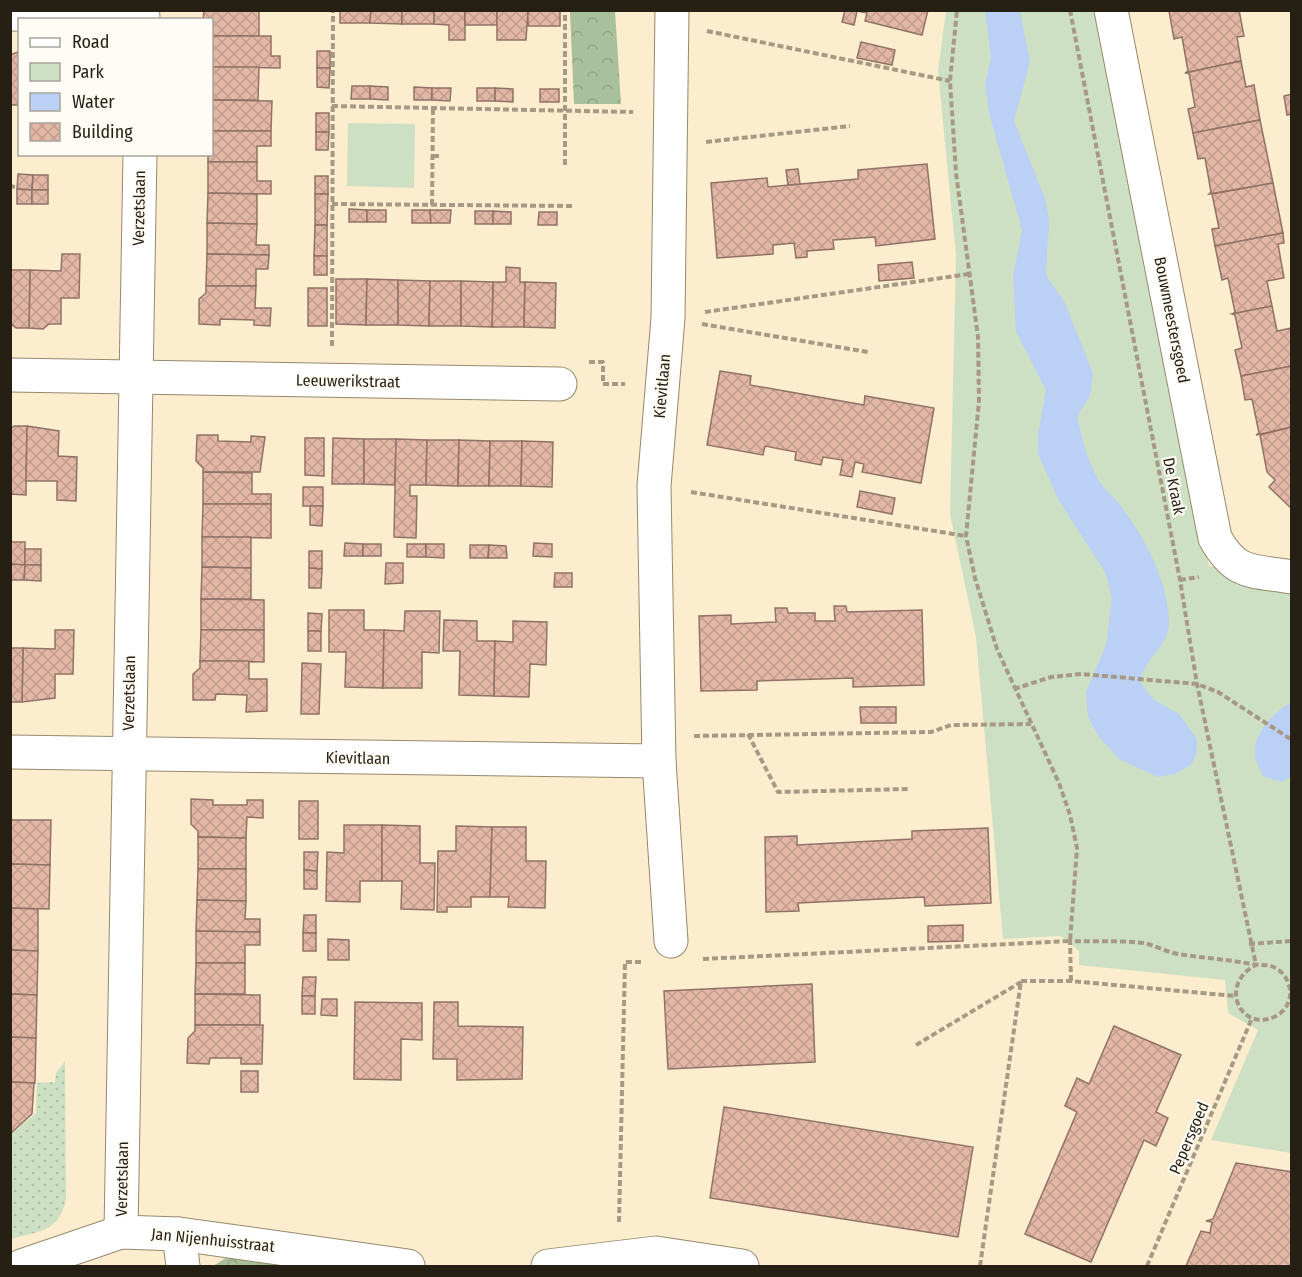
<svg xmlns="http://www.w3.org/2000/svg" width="1302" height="1277" viewBox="0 0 1302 1277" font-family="'Fira Sans Condensed',sans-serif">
<defs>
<pattern id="grass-dots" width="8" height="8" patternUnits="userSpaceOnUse" patternTransform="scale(1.5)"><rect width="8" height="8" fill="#cde0c3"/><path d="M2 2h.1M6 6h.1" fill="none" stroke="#b0c0a7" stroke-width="1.8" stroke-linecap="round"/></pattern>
<pattern id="forest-crowns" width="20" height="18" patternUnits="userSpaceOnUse" patternTransform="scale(1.5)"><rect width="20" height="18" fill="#a9c09c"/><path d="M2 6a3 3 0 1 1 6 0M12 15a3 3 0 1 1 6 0" fill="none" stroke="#91a586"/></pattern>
<pattern id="building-cross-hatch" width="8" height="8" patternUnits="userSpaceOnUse" patternTransform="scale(1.5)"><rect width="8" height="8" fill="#e2b7a5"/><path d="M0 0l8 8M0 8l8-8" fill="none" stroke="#c29d8d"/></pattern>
</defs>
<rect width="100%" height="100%" fill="#fcedcf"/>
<path fill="url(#grass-dots)" d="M65 1061 66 1199C59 1232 40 1231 11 1239V1135L36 1113 37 1083 55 1082 56 1073Z"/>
<g fill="url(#forest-crowns)">
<path d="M570 11H615L621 104H574Z"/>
<path d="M229 1256 296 1266H213Z"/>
</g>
<g fill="#cde0c3">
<path d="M946 11H1097L1209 566 1291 581V1153L1211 1140 1258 1030 1228 1013 1225 980 1079 965V951L1061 936 1003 939 976 637 950 514 956 255 938 71Z"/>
<path d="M348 123 415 124 414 188 347 186Z"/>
</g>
<g fill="#bbd0f5">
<path d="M985 11H1020L1030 62 1014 121 1046 201 1049 222 1046 275 1065 303 1093 373 1090 396 1077 416C1082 438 1087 460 1099 481 1105 490 1114 497 1120 505 1145 538 1168 580 1169 622 1169 648 1142 659 1141 683L1153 699 1179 714 1197 739V753L1191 765 1175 774 1158 777 1119 759 1099 737 1088 717 1086 692 1106 645 1112 598 1105 572 1059 501 1038 454V434L1046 390 1016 332 1013 276 1022 230 989 113 985 85 991 58Z"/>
<path d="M1291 702V777L1281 782 1263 776C1260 769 1255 761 1255 754 1254 731 1274 713 1291 702Z"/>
</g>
<g fill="url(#building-cross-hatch)" stroke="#917366" stroke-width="1.5">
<path d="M204 10H259V36H212V20H203Z"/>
<path d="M340 10H371L370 23H340Z"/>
<path d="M371 10H402V24L370 23Z"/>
<rect x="402" y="10" width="32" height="14"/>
<path d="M434 10H465V40H449V25L434 24Z"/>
<rect x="465" y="10" width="32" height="15"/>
<path d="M497 10H528L526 40H497Z"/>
<rect x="528" y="10" width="32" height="16"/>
<path d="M845 10H928L922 35 865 21 867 13 857 11 854 25 842 22Z"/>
<path d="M1239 10 1244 36 1237 37 1241 61 1185 73 1188 71 1182 37 1174 39 1169 11Z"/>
<path d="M212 36H271V56H280V68L212 67Z"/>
<path d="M861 42 895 50 892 65 857 58Z"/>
<path d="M20 51V105H10V55Z"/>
<rect x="317" y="51" width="13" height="17"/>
<path d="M1241 61 1246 87 1254 85 1260 120 1193 133 1188 109 1195 107 1189 73H1185Z"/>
<path d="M212 67H259L258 100H212Z"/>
<path d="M317 68H330L329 88 317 87Z"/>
<path d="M352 86H370V99H351Z"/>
<path d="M370 86 388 87V100L370 99Z"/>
<path d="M414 87 432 88V100H414Z"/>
<path d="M432 88H451L450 101 432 100Z"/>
<rect x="477" y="88" width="18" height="13"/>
<path d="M495 88 513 89V102L495 101Z"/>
<rect x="540" y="89" width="19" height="13"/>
<path d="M1292 94V114L1287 115 1284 96Z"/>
<path d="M212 100 272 101 271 131H212Z"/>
<rect x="316" y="113" width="13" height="19"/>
<path d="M1260 120 1273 183 1209 194 1211 192 1205 158 1198 159 1193 133Z"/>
<path d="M212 131H271V146H257V162H208V154H212Z"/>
<path d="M316 132H329L328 150H316Z"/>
<path d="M208 162H257V181H271V194L208 193Z"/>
<path d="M927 164 935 239 876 246 875 237 833 240 834 249 807 251V257L796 258 794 243 773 245V254L717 258 711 183 767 178 768 187 800 184 858 179V170Z"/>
<path d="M798 169 800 184 788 185 786 170Z"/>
<path d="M18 174 33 175 32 190 17 189Z"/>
<path d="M33 175H48V190H32Z"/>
<rect x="315" y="176" width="13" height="18"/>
<path d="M1273 183 1283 233 1215 246 1212 229 1219 228 1212 194Z"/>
<path d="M17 189 32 190V204H17Z"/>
<rect x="32" y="190" width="16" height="14"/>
<path d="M208 193 257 194V224L207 223Z"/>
<path d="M315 194H328L327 225H315Z"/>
<path d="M349 209 367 210V222H349Z"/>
<rect x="367" y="210" width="19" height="12"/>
<path d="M412 210H430L431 223H412Z"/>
<path d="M430 210H451L450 223H431Z"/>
<rect x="475" y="211" width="18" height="13"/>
<path d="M493 211 511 212V224H493Z"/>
<path d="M539 212H557V225H538Z"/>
<path d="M207 223 257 224 256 245H269V255L207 254Z"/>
<path d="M315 225H327V256H314Z"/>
<path d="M1283 233 1284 243 1278 244 1284 278 1267 281 1272 306 1232 314 1235 312 1228 278 1222 280 1215 246Z"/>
<path d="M62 254H80L79 298H61V324H49L43 329 29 328 30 270 61 271Z"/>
<path d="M207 254 269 255 268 269H256V286H206Z"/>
<rect x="314" y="256" width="13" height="19"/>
<path d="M912 262 914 278 879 281 878 265Z"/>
<path d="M506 267 520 268V282H525L524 327H492L493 282H506Z"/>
<path d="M10 270H30L29 328H16L10 323Z"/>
<path d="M336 279H367L366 325 336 324Z"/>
<path d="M367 279 398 280V325H366Z"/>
<path d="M398 280 430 281 429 326 398 325Z"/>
<path d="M430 281H461V326H429Z"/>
<path d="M461 281 493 282 492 327 461 326Z"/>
<path d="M525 282 556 283 555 328 524 327Z"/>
<path d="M206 286H256L255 308H271L270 326 254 325V320L220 319V325L199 324V299L206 293Z"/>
<rect x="308" y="288" width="19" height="38"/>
<path d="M1272 306 1277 331 1292 328V366L1241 376 1235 350 1242 348 1235 315 1232 314Z"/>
<path d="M1292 366V427L1256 435 1259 433 1252 399 1245 400 1241 376Z"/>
<path d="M720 371 751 376 750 385 864 405 865 396 934 408 921 483 862 472 864 464 855 462 852 477 840 475 843 460 823 457 821 465 795 460 796 452 765 446 763 455 707 445Z"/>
<path d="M14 426H27L26 495 10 494V429Z"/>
<path d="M27 426 59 431 58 456 77 457 76 501 57 500V481H26Z"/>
<path d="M1292 427V509L1269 487 1275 480 1267 472 1260 435Z"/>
<path d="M197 435H218V441L251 442V436L265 437 260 472H203V468L196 461Z"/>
<path d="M305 438H324V476L305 475Z"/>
<path d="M333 438 364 439V484H332Z"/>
<path d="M364 439H396L395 485 364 484Z"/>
<path d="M396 439 427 440 426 485H410V496H417L416 538 394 537Z"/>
<path d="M427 440H459L458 486 426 485Z"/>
<path d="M459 440 490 441 489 486H458Z"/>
<path d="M490 441H522L521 486H489Z"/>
<path d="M522 441 553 442 552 487 521 486Z"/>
<path d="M203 472 252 473V494H271V504H203Z"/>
<rect x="303" y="487" width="20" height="19"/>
<path d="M860 491 895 498 892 514 857 507Z"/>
<path d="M203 504H271V538L202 537Z"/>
<path d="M310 506H323L322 526 310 525Z"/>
<path d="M202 537H251V568L202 567Z"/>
<path d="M10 542H25V565L10 564Z"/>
<path d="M345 543 363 544V556H344Z"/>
<path d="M534 543 552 544V557L533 556Z"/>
<rect x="363" y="544" width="18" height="12"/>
<rect x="407" y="544" width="19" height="13"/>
<path d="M426 544H444V558L426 557Z"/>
<path d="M470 545H489L488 558H470Z"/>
<path d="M489 545 506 546 507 558H488Z"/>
<rect x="25" y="549" width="16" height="16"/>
<path d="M309 551H322V569L309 568Z"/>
<path d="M386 563H403V583L385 584Z"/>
<path d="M10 564 25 565 24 580H10Z"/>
<path d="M25 565H41V581L24 580Z"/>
<path d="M202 567 251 568V599H201Z"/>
<path d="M309 568 322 569 321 588H309Z"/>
<path d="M555 573H572V587H554Z"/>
<path d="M201 599 264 600V630H201Z"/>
<path d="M834 606H846L847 612 922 610 924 685 853 687V678L757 681V690L701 691 699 616 731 615V624L776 622 775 608H787L788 613H815V621H835Z"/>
<path d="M329 610H364V630H384L383 688 345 687 346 652H329Z"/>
<path d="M405 611H440L439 653 422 652V688H383L384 630 404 631Z"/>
<path d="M308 613 322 614 321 631H308Z"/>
<path d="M444 620 477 621V641H495L494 696 459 695 460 651H443Z"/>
<path d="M513 621 547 622 546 665 530 664 529 697 494 696 495 641 513 642Z"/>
<path d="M55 630H74L73 674H55V698L22 702 23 648 55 649Z"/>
<path d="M201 630H264V662L200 661Z"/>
<rect x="308" y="631" width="13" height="20"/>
<path d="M10 648H23L22 702H10Z"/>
<path d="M200 661H249V679H267V711L246 712 247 695 216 694 215 700H193V674L200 668Z"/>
<path d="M302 663 321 664 319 714H301Z"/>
<path d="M860 707H896V723H861Z"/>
<path d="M191 799 213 800V805H247V800H263V818L247 817 246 838 198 837V831L191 824Z"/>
<rect x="299" y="801" width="19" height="38"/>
<path d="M10 820H51L50 865 10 864Z"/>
<path d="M344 825H382V881H360V902L326 901 327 852 344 853Z"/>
<path d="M382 825 420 826V863H435L434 910 401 909 402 881H382Z"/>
<path d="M456 826 492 827 490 897H471V907H447V912H437L438 851H456Z"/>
<path d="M492 827H526V861H546L545 908 508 907 509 897H490Z"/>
<path d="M988 828 991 903 925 906 924 897 798 903 799 911 766 912 765 837 797 836V845L912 839V831Z"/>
<path d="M198 837 246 838V869H198Z"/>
<path d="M304 852H318L317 871 304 870Z"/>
<path d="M10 864 50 865 49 909 10 908Z"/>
<path d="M198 869H246V901L197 900Z"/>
<path d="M304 870 317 871V889H304Z"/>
<path d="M197 900 246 901 245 919H260V932L196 931Z"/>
<path d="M10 908 38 909V951L10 950Z"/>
<path d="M304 915H316V933H303Z"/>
<path d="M963 925V941L928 942V926Z"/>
<path d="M196 931 260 932V945H245V963H196Z"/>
<rect x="303" y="933" width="13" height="18"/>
<path d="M328 939 349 940V960H328Z"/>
<path d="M10 950 38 951 37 995 10 994Z"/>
<path d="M196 963H245V994H195Z"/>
<path d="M303 977H316L315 996H302Z"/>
<path d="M812 984 815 1062 668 1069 664 991Z"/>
<path d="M10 994 37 995 36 1038 10 1037Z"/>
<path d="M195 994 260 995V1025H195Z"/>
<rect x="302" y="996" width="13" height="18"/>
<path d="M322 999H337V1016L321 1015Z"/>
<path d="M355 1002 422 1003V1040L401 1039V1080L354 1079Z"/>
<path d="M434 1002H458V1026L523 1027 522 1079 457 1080V1059H433Z"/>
<path d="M195 1025H263L262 1064H241V1058H210L209 1064 187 1063 188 1038 195 1031Z"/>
<path d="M1114 1026 1181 1055 1156 1112 1168 1118 1156 1146 1144 1140 1091 1262 1025 1234 1077 1112 1065 1106 1077 1078 1089 1084Z"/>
<path d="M10 1037 36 1038 35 1083 10 1082Z"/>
<rect x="241" y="1071" width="17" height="21"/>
<path d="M10 1082 34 1083 32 1114 10 1134Z"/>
<path d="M724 1107 973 1147 958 1237 710 1198Z"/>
<path d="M1236 1163 1292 1172V1266H1186L1201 1231 1210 1233 1212 1222 1206 1221 1213 1219Z"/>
</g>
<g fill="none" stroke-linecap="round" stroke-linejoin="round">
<g stroke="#97896e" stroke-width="35">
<g id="minor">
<path d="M1111 10 1215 538C1236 576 1252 570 1292 577"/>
<path d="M10 14 143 16"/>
<path d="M10 375 560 384"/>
<path d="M10 752 659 761"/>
<path d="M671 941 659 761 654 486 668 318 672 10"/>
<path d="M121 1232 140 154"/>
<path d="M179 1234 183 1266"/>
<path d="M21 1266 121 1232 179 1234 408 1266"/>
<path d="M548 1266 656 1253 742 1266"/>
</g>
</g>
<g stroke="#a69a84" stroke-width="4" stroke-dasharray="6 3" stroke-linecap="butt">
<path d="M1070 10 1180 580 1197 684 1256 965"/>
<path d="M707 31 950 81"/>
<path d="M332 106 633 112"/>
<path d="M706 142 850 126"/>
<path d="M433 156H441"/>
<path d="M565 165V10"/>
<path d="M10 186 15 187"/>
<path d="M332 204 573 206"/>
<path d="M432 205 433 108"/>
<path d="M705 312 969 274"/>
<path d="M702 324 868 352"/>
<path d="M332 346 333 10"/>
<path d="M589 362H603V384H625"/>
<path d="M691 492 966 536"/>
<path d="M1180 580 1199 577"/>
<path d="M1014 689 1051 677 1081 674 1197 684 1218 692 1292 740"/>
<path d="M748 734 778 792 909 789"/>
<path d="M694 736 931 732 951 725 1031 724"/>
<path d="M1249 944 1292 941"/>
<path d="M703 959 1070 941 1077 848 1070 815 1059 783 997 649 975 578 966 536 979 401 978 337 956 173 950 81 957 10"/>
<path d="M1071 981 1070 941C1094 942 1119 940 1143 943 1155 945 1166 952 1178 954 1202 958 1226 959 1251 964 1260 966 1269 963 1277 969 1286 974 1291 986 1290 996 1289 1005 1282 1014 1274 1017 1240 1032 1218 984 1256 965"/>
<path d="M916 1045 1021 982"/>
<path d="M619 1222 625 962H643"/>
<path d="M980 1266 1021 981H1071L1235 996"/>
<path d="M1147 1266 1252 1018"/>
</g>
<use href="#minor" stroke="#fff" stroke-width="33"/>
</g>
<g text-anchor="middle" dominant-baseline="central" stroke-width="4.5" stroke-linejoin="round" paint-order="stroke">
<g font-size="16" fill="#251f14" stroke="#fffcf6">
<text transform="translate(139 208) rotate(-89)">Verzetslaan</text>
<text transform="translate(1172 320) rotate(79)">Bouwmeestersgoed</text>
<text transform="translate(348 381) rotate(1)">Leeuwerikstraat</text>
<text transform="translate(662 386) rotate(-85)">Kievitlaan</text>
<text transform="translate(1174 486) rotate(79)">De Kraak</text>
<text transform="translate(129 693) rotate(-89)">Verzetslaan</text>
<text transform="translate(358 758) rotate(1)">Kievitlaan</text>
<text transform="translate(1189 1138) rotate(-67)">Pepersgoed</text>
<text transform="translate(122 1179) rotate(-89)">Verzetslaan</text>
<text transform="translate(213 1240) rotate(6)">Jan Nijenhuisstraat</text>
</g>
</g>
<rect width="1302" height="1277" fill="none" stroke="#251f14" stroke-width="24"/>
<rect x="18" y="18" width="195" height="138" fill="#fffcf6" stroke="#a8a49c" stroke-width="1.5"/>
<rect x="30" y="38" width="30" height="9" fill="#ffffff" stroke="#a8a49c" stroke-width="1.5"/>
<text x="72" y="48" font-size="18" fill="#251f14">Road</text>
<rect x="30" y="63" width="30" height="18" fill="#cde0c3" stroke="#a8a49c" stroke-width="1.5"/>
<text x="72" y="78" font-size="18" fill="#251f14">Park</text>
<rect x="30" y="93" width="30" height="18" fill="#bbd0f5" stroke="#a8a49c" stroke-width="1.5"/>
<text x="72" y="108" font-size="18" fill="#251f14">Water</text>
<rect x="30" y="123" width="30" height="18" fill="url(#building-cross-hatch)" stroke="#a8a49c" stroke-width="1.5"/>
<text x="72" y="138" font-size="18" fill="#251f14">Building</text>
</svg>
